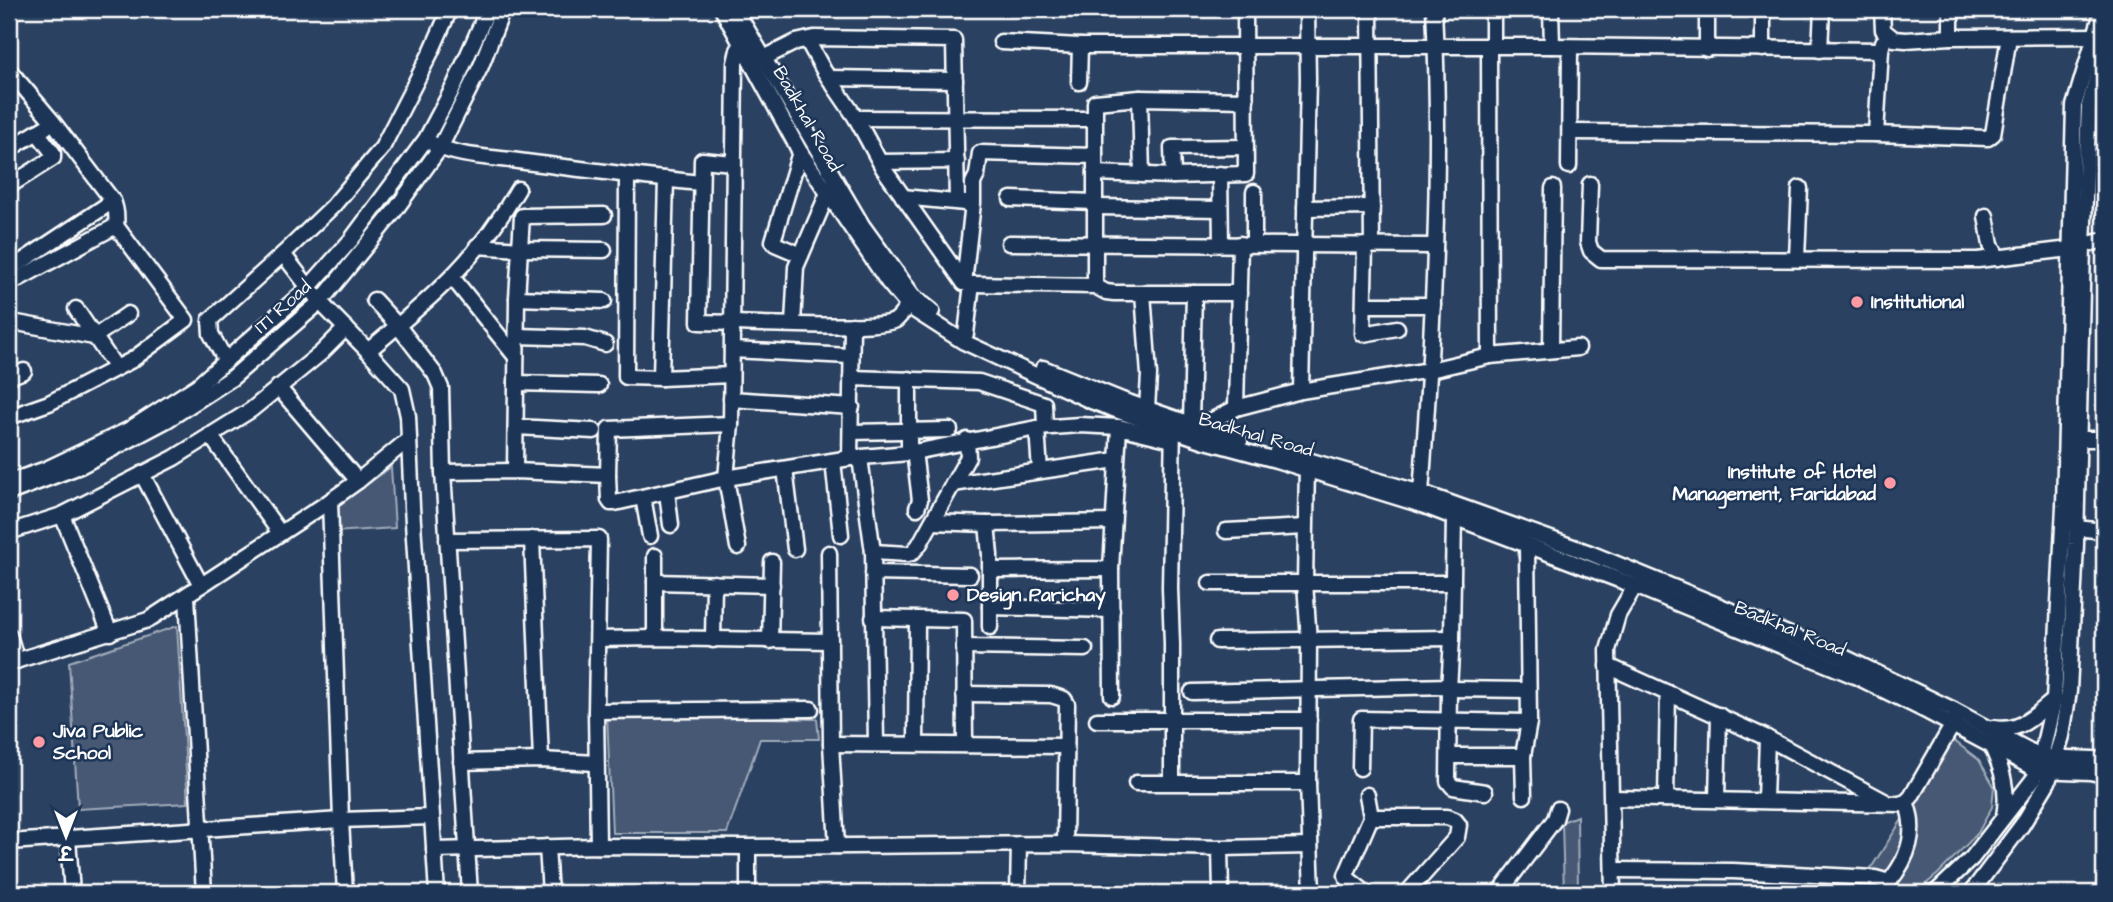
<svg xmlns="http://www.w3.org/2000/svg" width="2113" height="902" viewBox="0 0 2113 902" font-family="'Architects Daughter','Playpen Sans Deva',sans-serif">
<rect width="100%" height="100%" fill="#2a4161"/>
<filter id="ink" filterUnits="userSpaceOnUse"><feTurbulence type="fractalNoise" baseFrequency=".0143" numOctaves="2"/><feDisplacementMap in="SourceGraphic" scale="14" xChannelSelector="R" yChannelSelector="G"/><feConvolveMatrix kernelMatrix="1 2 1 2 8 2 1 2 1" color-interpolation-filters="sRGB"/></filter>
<g filter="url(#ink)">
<g fill="#465975" stroke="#a2acba" stroke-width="2">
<path d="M391 467 395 528 334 532 332 510Z"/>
<path d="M177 626 188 803 78 809 69 662Z"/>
<path d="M607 715 817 719 819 739H760L727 833H612Z"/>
<path d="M1953 740 1979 760 1994 786 1992 807 1978 833 1938 874 1915 893H1855Z"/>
<path d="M1577 816 1578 893H1564L1562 822Z"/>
</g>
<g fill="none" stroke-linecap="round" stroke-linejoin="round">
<g stroke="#fff" stroke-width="19">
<g id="minor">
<path d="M722 9 800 152 888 282 908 306 964 342 1091 401 1124 413 1202 440 1276 460 1422 505 1635 586 1857 677 1928 712 2037 770 2090 772 2104 775"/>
<path d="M735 9 862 225 914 297 932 311"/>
<path d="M1370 9 1372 245"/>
<path d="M1493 9V46"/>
<path d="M1551 9 1552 46"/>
<path d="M1882 9 1883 30 1894 39 1906 40 1951 37 2102 36"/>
<path d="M1951 37V9"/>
<path d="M807 40 824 71 856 118 883 168 964 283"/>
<path d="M1001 42 1080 46H1552L1881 50"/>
<path d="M1489 46 1490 356"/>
<path d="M1707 49V9"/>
<path d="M1763 49V9"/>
<path d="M1820 50 1822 9"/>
<path d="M764 58 796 42 814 38 954 40 957 202"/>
<path d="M9 70 53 122 113 201C117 210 117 217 116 226L9 284"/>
<path d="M829 78 955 80"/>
<path d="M1079 82 1080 46"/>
<path d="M1140 98 1142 175"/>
<path d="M856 118 1095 119"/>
<path d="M1570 132 1876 134 1988 138 1993 134 2009 37"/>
<path d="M1876 134 1881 50 1883 42"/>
<path d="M433 144C457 157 491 157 518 161 579 169 640 177 701 183"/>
<path d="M9 149 46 127"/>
<path d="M800 152 773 241 775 244 801 255"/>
<path d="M880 162 957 161"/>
<path d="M733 163 702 160 699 322C727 322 882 331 896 320 902 315 908 305 913 299"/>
<path d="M1569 166 1570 47"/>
<path d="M1095 173 1173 176 1246 174 1245 9"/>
<path d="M1220 174 1221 244"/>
<path d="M627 176 626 377 661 378 731 375"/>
<path d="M1173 176 1172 148 1246 147"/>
<path d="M1590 184 1588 242 1591 251 1601 259 1978 260 2070 249 2104 240"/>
<path d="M9 186 53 158V153L37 132"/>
<path d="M1254 192V244"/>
<path d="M903 197 965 203"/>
<path d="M1011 199 1095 202"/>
<path d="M1096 207 1220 209"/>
<path d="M1305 208 1372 207"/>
<path d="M1986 216 1991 245 1998 258"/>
<path d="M1009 243 1434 246"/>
<path d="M1365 245 1363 334 1397 328"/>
<path d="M477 246 520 249 604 250"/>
<path d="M283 254 320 302 368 351 402 389 408 416 412 507 437 893"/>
<path d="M1797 258 1800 188"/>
<path d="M9 267 21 262 113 201"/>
<path d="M452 277 516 357"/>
<path d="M972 284 1095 286 1106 292 1114 293H1239"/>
<path d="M1095 286V102L1140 98 1246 100"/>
<path d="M1143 293 1149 375 1147 409"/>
<path d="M517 298 604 301"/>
<path d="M374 300 398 326 435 374 441 388 443 472 470 893"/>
<path d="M1364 305H1433"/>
<path d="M76 309 116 368"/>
<path d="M9 315 12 322 94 337 128 314"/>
<path d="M793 324 796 267 831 186"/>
<path d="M966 334 972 284 964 283 973 203V183L977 175 980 153 1095 156"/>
<path d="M517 336 585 338 605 344"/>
<path d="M732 350 850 356"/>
<path d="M1551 350 1553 188"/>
<path d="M368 351C398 325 430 300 457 271 480 247 501 218 518 189"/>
<path d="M226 361 211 334 210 320 283 254 333 206 382 148 431 52 450 9"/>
<path d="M1043 368 1122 400 1240 441"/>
<path d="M9 377 24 371"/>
<path d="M661 378 666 179"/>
<path d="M851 378 979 382 1044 404 1045 426"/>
<path d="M516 383 599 385"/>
<path d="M278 387 358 481"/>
<path d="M1301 391 1308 80 1307 9"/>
<path d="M731 399 852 407"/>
<path d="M1236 408 1240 244"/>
<path d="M9 417 49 403 132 360 186 320 116 226"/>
<path d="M1191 424 1194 293"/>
<path d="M516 427 594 431"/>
<path d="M1199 427 1236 408 1301 391 1430 370 1490 356 1578 348"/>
<path d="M1037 428 1040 471"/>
<path d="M851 432 950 430"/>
<path d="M210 435 280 533"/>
<path d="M2078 439H2104"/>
<path d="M914 451 920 500 917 508"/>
<path d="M1277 451 1428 495 1590 553 1844 657 1952 709 2041 757 2093 759 2104 761"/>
<path d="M909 453V379"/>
<path d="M850 458 852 325"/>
<path d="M860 458 873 552 876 744"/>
<path d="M833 461 841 535"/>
<path d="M1307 464 1305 583 1309 641 1308 783 1312 893"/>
<path d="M785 469 795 549"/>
<path d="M515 471 517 298 522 216 604 215"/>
<path d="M443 472 515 471 608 475 609 500 611 503H615L726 478 850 458 909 453 1037 428 1080 425 1119 427"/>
<path d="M142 474 201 585"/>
<path d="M608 475 609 429 731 424"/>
<path d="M9 482 46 469 130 429 197 386 309 287 351 240 426 139 454 86 488 9"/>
<path d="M953 484 1116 460"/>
<path d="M667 492 671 525"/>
<path d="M9 493 80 466 167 420 232 378 320 302 393 213 440 148 481 66 503 9"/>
<path d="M1421 493C1433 332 1442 170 1434 9"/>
<path d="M643 497 650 536"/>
<path d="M330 501 341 820 345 893"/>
<path d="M62 515 110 633"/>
<path d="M1454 517 1452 638 1449 689 1448 781 1453 787 1485 792"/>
<path d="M932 522 987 524 1113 522"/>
<path d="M987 524 990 555V627"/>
<path d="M2076 528 2104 531"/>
<path d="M1226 531 1305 527"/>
<path d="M9 532 62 515 174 458 251 410 321 353 346 328"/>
<path d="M532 539 541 760"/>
<path d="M447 540 599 539 596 711 598 846"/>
<path d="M738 547 726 478 731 424 735 63 738 50 749 41"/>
<path d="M873 552 908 554 912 553 919 545 968 457 967 440"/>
<path d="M829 553 831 744 837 846"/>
<path d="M655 556V638"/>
<path d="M1111 569 1112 696"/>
<path d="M990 570 1111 569 1119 427 1172 440"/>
<path d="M873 573 970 575"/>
<path d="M655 582 772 585"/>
<path d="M1210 583H1453"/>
<path d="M187 597 204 893"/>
<path d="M990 607 1112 610"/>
<path d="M873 618 964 620 965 745"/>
<path d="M9 635 17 661"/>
<path d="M598 639 655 638 830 641"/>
<path d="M713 640 714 583"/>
<path d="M770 641 772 562"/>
<path d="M1217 641 1452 638"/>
<path d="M964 647 1085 649"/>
<path d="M9 663 148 620 330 501 358 481 409 439"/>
<path d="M1608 666 1767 738 1886 802"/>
<path d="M1449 689 1528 690"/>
<path d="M1192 692 1450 686"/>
<path d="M964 694 1051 695 1064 699 1067 704 1065 844"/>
<path d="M596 711 811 709"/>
<path d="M1097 720H1309"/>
<path d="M1993 728C2020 733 2034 716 2054 700"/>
<path d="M916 743 917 620"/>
<path d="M831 744 1066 746"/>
<path d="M1991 745C2002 769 2009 789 2004 816"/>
<path d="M1450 756H1523"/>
<path d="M461 762 541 760 596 763"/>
<path d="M1360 768 1361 719 1529 722"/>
<path d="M1172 782V644L1170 588 1173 423"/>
<path d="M1136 783H1308"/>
<path d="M1524 796 1523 756 1529 722 1527 546"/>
<path d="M1612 798 1900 804 1906 802 1911 797 1956 719"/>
<path d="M1666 799 1668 693"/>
<path d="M1717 799 1719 715"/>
<path d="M1765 800 1767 738"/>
<path d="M1371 817H1447L1455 820 1459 825 1457 837 1407 893"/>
<path d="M68 839 72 893"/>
<path d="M9 842 341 820 431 817"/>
<path d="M547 847 550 893"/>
<path d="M748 847V893"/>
<path d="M1220 848 1221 893"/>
<path d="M434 850 598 846 748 847 1065 844 1220 848 1310 846"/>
<path d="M1613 870 1733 871 1875 878 1889 882C1908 859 1918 831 1906 802"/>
<path d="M1018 893 1019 844"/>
<path d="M1366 893 1347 878 1346 875 1371 817 1367 795"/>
<path d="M1499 893 1555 819 1558 809"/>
<path d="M1613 893 1608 650 1618 615 1635 586"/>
<path d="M1935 893 1972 858 2035 777 2041 757 2054 700 2064 506 2074 106 2103 9"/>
<path d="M1971 893 2022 825 2048 782 2062 736 2069 691 2076 544 2083 246 2089 106 2104 51"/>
</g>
</g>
<use href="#minor" stroke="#1d3557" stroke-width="14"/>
</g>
</g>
<g fill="#ff9aa2" stroke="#1d3557" stroke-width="2.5">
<circle cx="1857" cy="302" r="7"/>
<circle cx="1890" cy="483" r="7"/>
<circle cx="953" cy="595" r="7"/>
<circle cx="39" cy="742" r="7"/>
</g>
<g text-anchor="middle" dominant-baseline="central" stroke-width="5" stroke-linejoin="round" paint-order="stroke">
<g font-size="19" fill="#fff" stroke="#1d3557">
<text transform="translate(807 119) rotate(60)">Badkhal Road</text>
<text transform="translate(283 307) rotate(-42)">ITI Road</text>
<text transform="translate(1256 435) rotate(16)">Badkhal Road</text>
<text transform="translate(1790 629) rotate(22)">Badkhal Road</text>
</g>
<g font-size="19" font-weight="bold" fill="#fff" stroke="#1d3557" text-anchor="start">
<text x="1871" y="302">Institutional</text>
<text x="1876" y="472" text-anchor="end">Institute of Hotel<tspan x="1876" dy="22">Management, Faridabad</tspan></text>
<text x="967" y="595">Design Parichay</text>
<text x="53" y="731">Jiva Public<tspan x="53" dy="22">School</tspan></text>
</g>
</g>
<rect width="2113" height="902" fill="none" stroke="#1d3557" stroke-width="35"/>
<rect x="18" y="18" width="2078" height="867" fill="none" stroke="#fff" stroke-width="2.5" filter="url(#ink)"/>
<g transform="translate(66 836) rotate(180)" stroke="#1d3557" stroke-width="5" paint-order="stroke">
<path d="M0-5L12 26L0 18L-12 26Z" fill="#ffffff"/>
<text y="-10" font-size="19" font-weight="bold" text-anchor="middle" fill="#ffffff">उ</text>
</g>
</svg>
